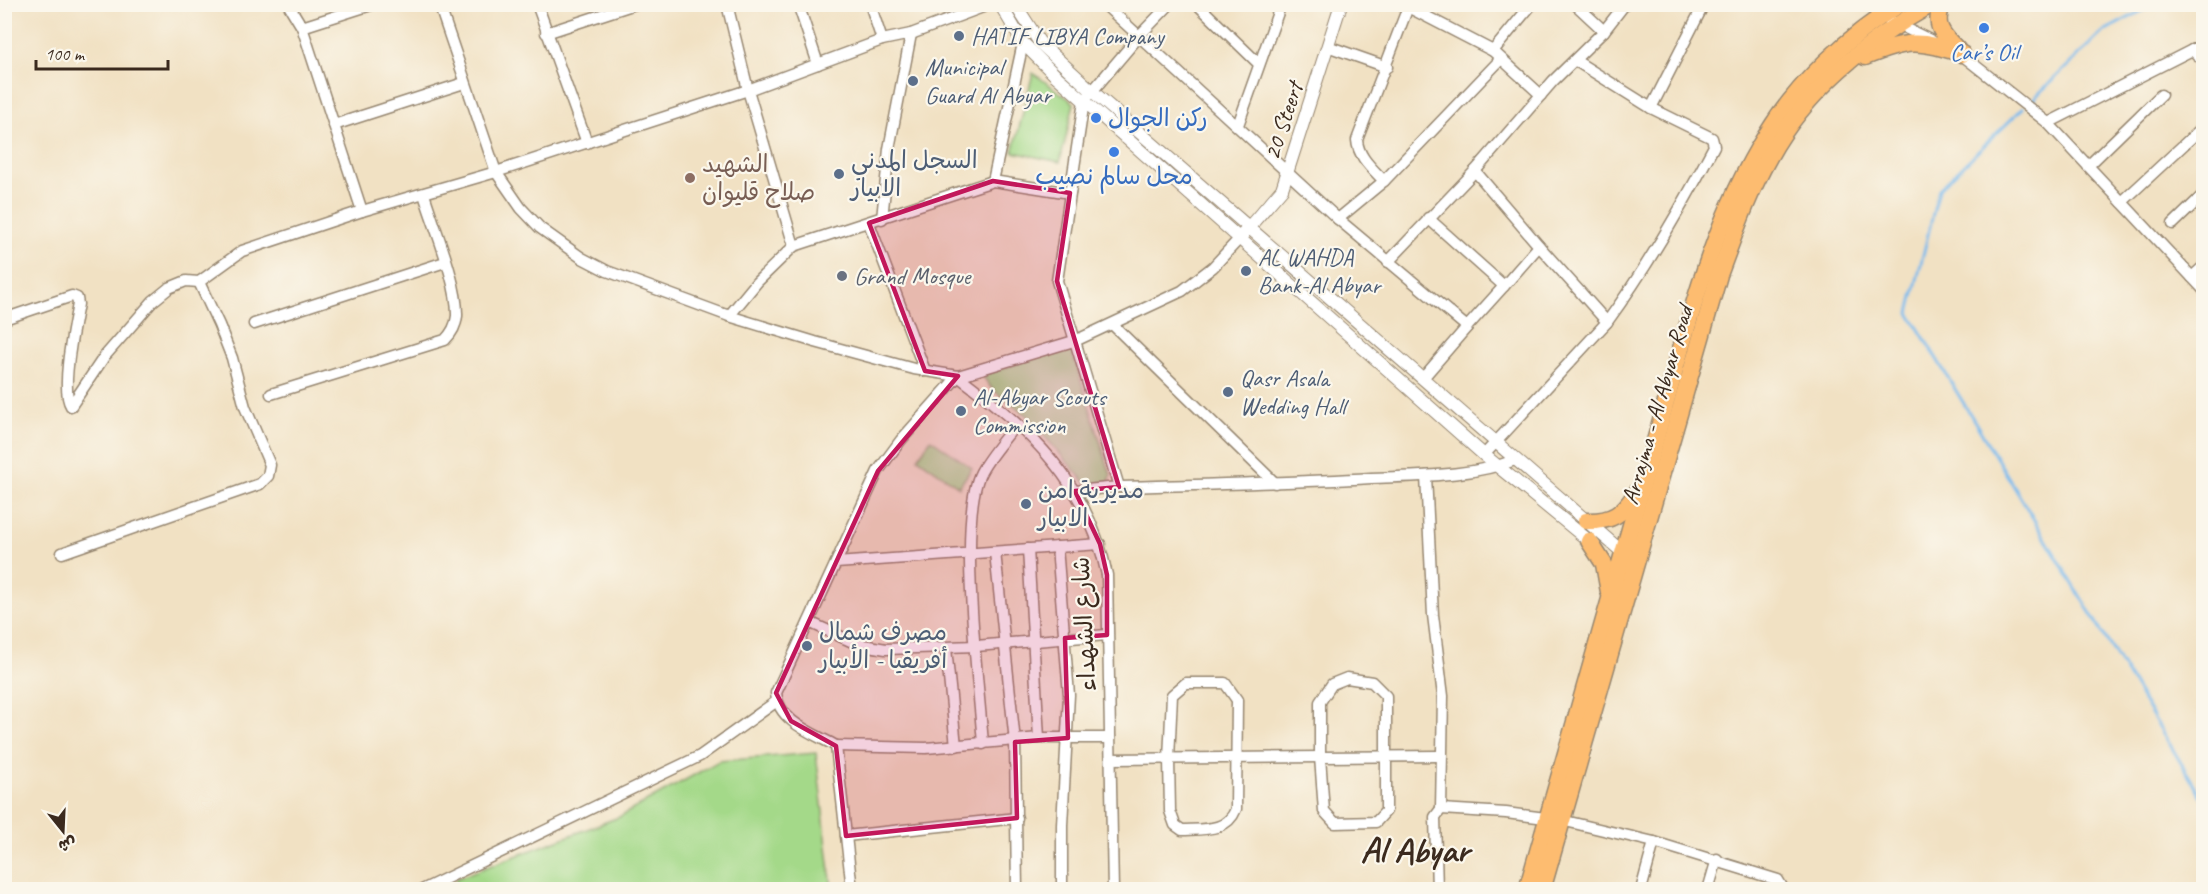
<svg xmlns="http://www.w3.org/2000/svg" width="2208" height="894" viewBox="0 0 2208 894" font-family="Caveat,'Playpen Sans Arabic',sans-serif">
<rect width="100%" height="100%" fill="#fbf7ec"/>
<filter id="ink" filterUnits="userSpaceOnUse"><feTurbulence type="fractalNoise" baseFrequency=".0167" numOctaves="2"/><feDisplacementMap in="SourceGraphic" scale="12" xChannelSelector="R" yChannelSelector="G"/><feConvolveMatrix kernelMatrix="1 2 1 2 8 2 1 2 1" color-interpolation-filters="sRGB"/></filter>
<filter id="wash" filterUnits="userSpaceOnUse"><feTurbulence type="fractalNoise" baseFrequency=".008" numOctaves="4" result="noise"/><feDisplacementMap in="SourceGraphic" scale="24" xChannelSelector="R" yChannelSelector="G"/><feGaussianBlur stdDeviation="1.35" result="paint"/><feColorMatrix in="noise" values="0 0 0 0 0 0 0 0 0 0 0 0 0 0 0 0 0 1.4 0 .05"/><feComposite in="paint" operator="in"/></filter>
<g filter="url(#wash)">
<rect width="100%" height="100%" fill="#f1e1c3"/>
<g fill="#a4d989" stroke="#708254" stroke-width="1.5">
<path d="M1033 73 1074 103 1060 162 1013 152Z"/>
<path d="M1070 346 1111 475 1109 482 1088 486 1026 415 992 389 982 375Z"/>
<path d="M931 439 972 468 959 487 918 458Z"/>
<path d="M816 753 832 889 458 890 455 879 619 817 719 761Z"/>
</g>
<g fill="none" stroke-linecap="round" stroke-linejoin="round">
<g stroke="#78baed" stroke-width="3">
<path d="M2028 104 2104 31 2155 4"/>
<path d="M2023 108 1939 189 1909 313 2204 801"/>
</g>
</g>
</g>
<g filter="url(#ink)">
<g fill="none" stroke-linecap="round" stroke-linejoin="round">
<g stroke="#968670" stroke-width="13">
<g id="minor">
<path d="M288 4 302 27 362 211"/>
<path d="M439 4 496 172 521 208 540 228 582 258 607 271 729 316 815 342 914 369 958 376 1077 340 1182 291 1213 267 1240 238"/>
<path d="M537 4 587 143"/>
<path d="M727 4 748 90 794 246"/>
<path d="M798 4 818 64"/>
<path d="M870 4 882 40"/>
<path d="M1104 4 1338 219 1467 327 1504 286 1428 218"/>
<path d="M1197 4 1259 64"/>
<path d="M1409 4 1408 7 1493 51 1541 95"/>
<path d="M1575 4 1604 31"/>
<path d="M1868 4 1881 16 1932 41"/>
<path d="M302 27 374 4"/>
<path d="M546 33 635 4"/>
<path d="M1330 47 1387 67"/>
<path d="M2192 50 2204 61"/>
<path d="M1493 51 1532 4"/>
<path d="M1958 52 2048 123 2204 290"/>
<path d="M1576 61 1651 108 1704 4"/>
<path d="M2048 123 2204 44"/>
<path d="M334 125 464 83"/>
<path d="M1238 125 1281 4"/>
<path d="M2088 166 2161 95"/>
<path d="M1475 171 1539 246 1504 286"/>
<path d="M993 181 1023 43"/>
<path d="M1384 181 1500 60"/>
<path d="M2122 202 2204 126"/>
<path d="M882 219 889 149 911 34"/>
<path d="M1338 219 1384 181C1373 169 1358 157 1357 140L1408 7"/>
<path d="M869 223 925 371"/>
<path d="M2173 224 2204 194"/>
<path d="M1388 262 1475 171 1553 81 1604 31 1625 4"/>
<path d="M2192 277 2204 266"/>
<path d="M729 316 757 282 794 246 993 181 1070 193"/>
<path d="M4 319 72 296 77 298 78 304C74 325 60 390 71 406L104 357 153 301 169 288 186 281 199 282 242 251 362 211 496 172 748 90 882 40 911 34 991 4"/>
<path d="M1607 322C1648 266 1682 207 1714 146L1712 138 1651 108"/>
<path d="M254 324 445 262"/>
<path d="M1113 325 1275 483"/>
<path d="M958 376C1031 431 1088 482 1107 575L1113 890"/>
<path d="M1423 378 1467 327"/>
<path d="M271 394 445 340C452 333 456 326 457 316 458 283 434 227 424 194"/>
<path d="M1484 455 1607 322 1539 246"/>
<path d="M1426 476 1433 615 1443 696 1441 809"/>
<path d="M1119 487C1203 485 1287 483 1371 478 1418 476 1471 477 1515 460"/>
<path d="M1075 491 1119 487 1057 281 1084 101 1140 35 1170 4"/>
<path d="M1057 547 1069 695 1062 825V890"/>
<path d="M1028 549 1039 738"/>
<path d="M995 552 1015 742 1017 890"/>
<path d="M62 553 260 484 268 476 270 465 245 407 232 358 219 325 199 282"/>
<path d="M836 563 1100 544"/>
<path d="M809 622 857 644 886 649 976 646 1107 635"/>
<path d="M946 648 956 746"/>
<path d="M1347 678 1372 682 1386 696V811L1376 822 1335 823 1324 811 1320 757V702L1332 684Z"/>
<path d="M1186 683H1225L1237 700 1236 809C1227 832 1204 829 1182 830L1175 825 1170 811 1169 759 1172 695Z"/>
<path d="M983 744C979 686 957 518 981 472 990 455 1005 439 1016 424"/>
<path d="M836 746 926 748 1039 738H1110"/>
<path d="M1111 759 1440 756"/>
<path d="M846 836 1017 818"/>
<path d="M422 890 700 756 777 701"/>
<path d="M852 890 836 746C815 734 778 722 776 693L878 471 901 440 958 376"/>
<path d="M1437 890 1435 817 1441 809 1506 813 1561 820 1654 842 1778 880 1784 890"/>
<path d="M1641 890 1654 842"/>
<path d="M1708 890 1717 859"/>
</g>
</g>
<g stroke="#968670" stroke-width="14">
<g id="tertiary">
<path d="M1000 4 1023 43 1055 75 1484 455 1594 545"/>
<path d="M1015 4 1040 43 1092 91 1628 557"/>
<path d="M1243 234 1282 189 1341 4"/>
</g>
</g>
<g stroke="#968670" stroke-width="19">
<g id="trunk">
<path d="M1943 4C1932 24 1943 36 1957 49"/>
<path d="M1865 57C1907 40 1919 39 1962 54"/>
<path d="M1586 521C1612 522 1623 514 1636 493"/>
<path d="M1589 541 1604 564 1609 592"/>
<path d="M1527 890C1570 738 1613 586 1657 434 1686 333 1710 224 1767 134 1799 82 1848 36 1900 4"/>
<path d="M1542 890 1719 275C1734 235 1748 194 1769 157 1805 91 1868 40 1932 4"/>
</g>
</g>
<use href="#minor" stroke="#fff" stroke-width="10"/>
<use href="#tertiary" stroke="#fff" stroke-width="12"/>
<use href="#trunk" stroke="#fdbc6f" stroke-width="16"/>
</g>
</g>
<path fill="#c2185b" fill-opacity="0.2" stroke="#c2185b" stroke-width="4.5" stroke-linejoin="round" d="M993 181 1070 193 1057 281 1119 487 1075 491 1100 544 1107 575V635L1065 638 1068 738 1015 742 1017 818 846 836 836 746 791 721 776 693 878 471 958 376 925 371 869 223Z"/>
<g fill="#3f7fe0" stroke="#fbf7ec" stroke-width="2">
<circle cx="1984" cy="28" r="6"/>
<circle cx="1096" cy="118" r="6"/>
<circle cx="1114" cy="152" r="6"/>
</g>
<g fill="#5c6f8a" stroke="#fbf7ec" stroke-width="2">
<circle cx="959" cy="36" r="6"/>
<circle cx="913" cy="81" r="6"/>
<circle cx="839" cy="174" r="6"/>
<circle cx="1246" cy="271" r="6"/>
<circle cx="1228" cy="392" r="6"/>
<circle cx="961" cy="411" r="6"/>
<circle cx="1026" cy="504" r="6"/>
<circle cx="807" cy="646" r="6"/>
</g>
<circle fill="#8d6e63" stroke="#fbf7ec" stroke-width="2" cx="690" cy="178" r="6"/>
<circle fill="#6b7280" stroke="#fbf7ec" stroke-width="2" cx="842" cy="276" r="6"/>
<g text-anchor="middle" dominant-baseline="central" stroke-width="4.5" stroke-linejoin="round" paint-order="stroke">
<g font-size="24" fill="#4e5e75" stroke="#fbf7ec" text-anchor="start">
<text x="971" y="36">HATIF LIBYA Company</text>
<text x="925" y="67">Municipal<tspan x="925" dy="28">Guard Al Abyar</tspan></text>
<text x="851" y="160">السجل المدني<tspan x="851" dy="28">الابيار</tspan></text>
<text x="1258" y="257">AL WAHDA<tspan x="1258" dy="28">Bank-Al Abyar</tspan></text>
<text x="1240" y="378">Qasr Asala<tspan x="1240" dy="28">Wedding Hall</tspan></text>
<text x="973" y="397">Al-Abyar Scouts<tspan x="973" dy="28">Commission</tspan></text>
<text x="1038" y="490">مديرية امن<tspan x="1038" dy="28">الابيار</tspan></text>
<text x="819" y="632">مصرف شمال<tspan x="819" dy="28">أفريقيا - الأبيار</tspan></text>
</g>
<g font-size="24" fill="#366cbe" stroke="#fbf7ec">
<text x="1984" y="52">Car’s Oil</text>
<text x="1108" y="118" text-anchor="start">ركن الجوال</text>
<text x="1114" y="176">محل سالم نصيب</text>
</g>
<g font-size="24" fill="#3b2a1e" stroke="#fbf7ec">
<text transform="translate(1283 121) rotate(-72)">20 Steert</text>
<text transform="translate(1657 405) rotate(-74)">Arrajma - Al Abyar Road</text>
<text transform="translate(1084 624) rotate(-93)">شارع الشهداء</text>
</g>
<g font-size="24" fill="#785e54" stroke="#fbf7ec" text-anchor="start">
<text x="702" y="164">الشهيد<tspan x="702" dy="28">صلاح قليوان</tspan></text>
</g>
<g font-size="24" fill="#5b616d" stroke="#fbf7ec" text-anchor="start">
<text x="854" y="276">Grand Mosque</text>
</g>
<g font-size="36" font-weight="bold" fill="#3b2a1e" stroke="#fbf7ec">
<text x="1415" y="850">Al Abyar</text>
</g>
</g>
<rect width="2208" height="894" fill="none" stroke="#fbf7ec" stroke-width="24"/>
<g transform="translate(63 831) rotate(162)" stroke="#fbf7ec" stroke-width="4.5" paint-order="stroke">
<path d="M0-4.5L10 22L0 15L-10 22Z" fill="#3b2a1e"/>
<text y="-9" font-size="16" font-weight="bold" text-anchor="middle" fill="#3b2a1e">ش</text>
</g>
<path d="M36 60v9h132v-9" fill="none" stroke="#3b2a1e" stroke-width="3"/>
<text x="45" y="60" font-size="18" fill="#3b2a1e" stroke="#fbf7ec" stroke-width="4.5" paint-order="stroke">100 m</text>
</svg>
